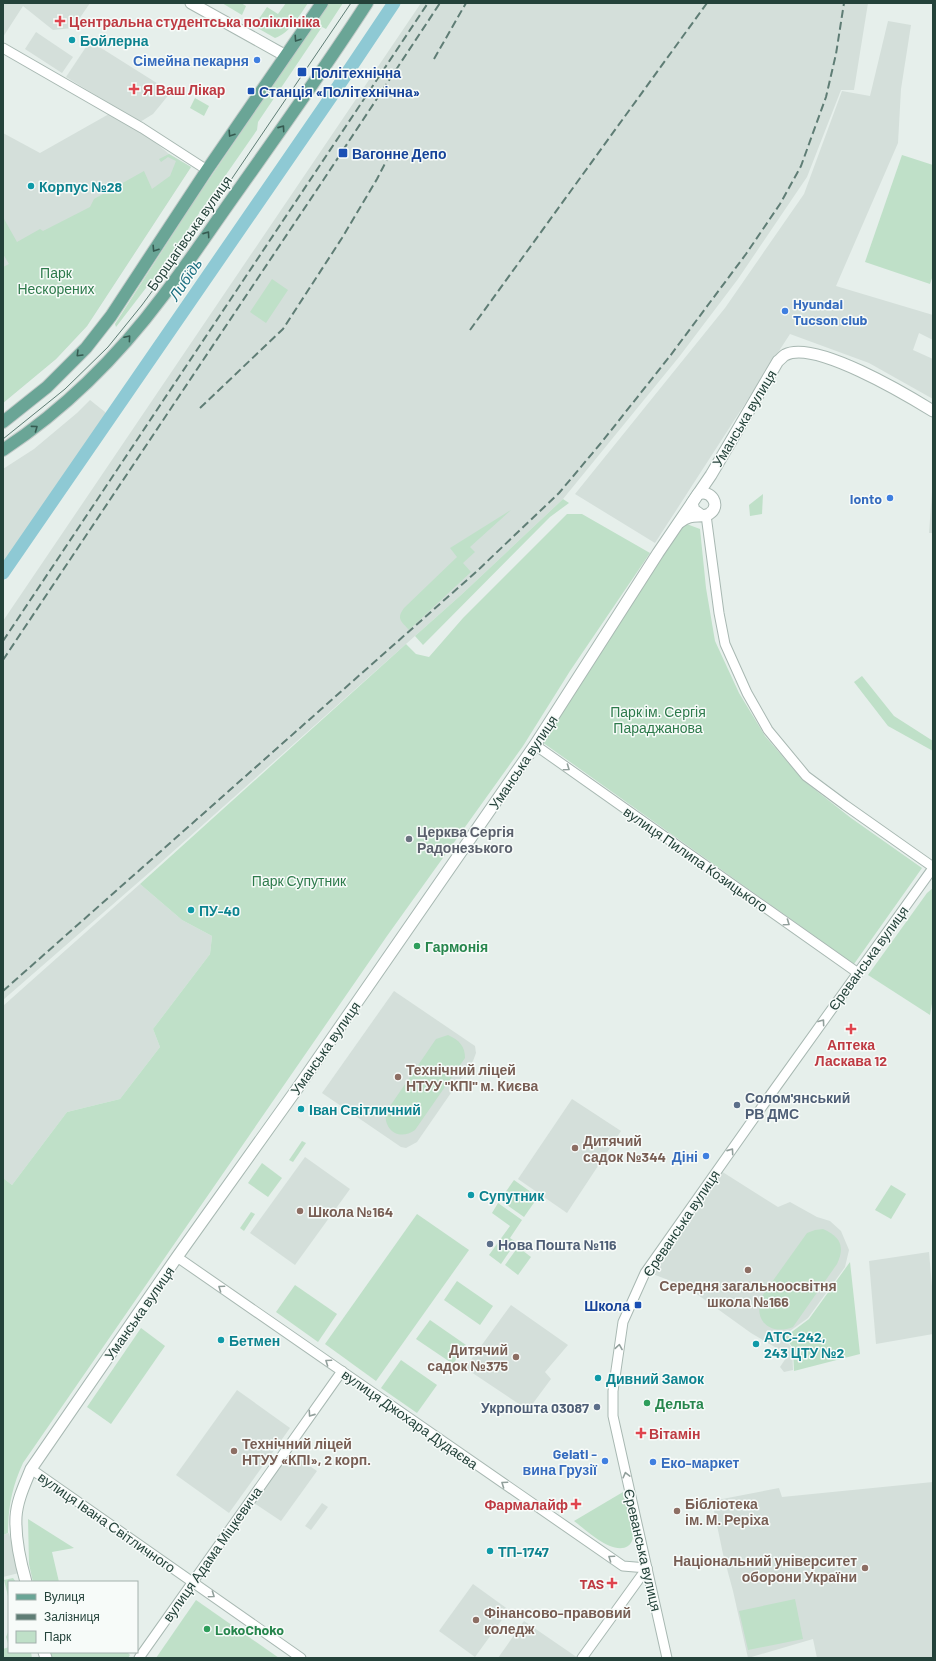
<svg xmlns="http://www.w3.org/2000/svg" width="936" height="1661" viewBox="0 0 936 1661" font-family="Barlow,sans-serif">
<rect width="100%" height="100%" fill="#e6efeb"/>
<g fill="#d4dfda">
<path d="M3 3H90L73 28 53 30 23 6 3 37Z"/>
<path d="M421 3H868L854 90H841L807 177 738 279 679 357 563 499 461 595 150 872 3 1000V621Z"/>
<path d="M888 21 911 25 901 89 898 143 836 286 933 315V340L919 333 913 350 933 359V399L869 363 790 334 655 543 575 494 725 308 804 194 842 91 870 96Z"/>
<path d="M36 32 73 57 62 73 25 49Z"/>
<path d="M90 41 171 92 153 114 140 122 66 77Z"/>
<path d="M109 114H113L137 127 169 154 191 167 87 326 56 359 3 403V133L40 153Z"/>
<path d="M90 400 105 412 107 416 3 572V469L34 449 77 413Z"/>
<path d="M933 479V533H929Z"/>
<path d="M140 884 182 920 212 936 210 954 153 1029 160 1047 120 1099 67 1112 12 1185 3 1178V1006Z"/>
<path d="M394 991 475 1046 476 1053 473 1061 417 1142 406 1148 401 1147 322 1093Z"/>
<path d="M572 1099 621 1131 567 1213 518 1179Z"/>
<path d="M305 1157 350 1189 295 1265 250 1233Z"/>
<path d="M721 1171 778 1207 790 1202 817 1217 830 1221 841 1231 849 1250 845 1267 808 1318 783 1336 792 1348 793 1370 784 1372 780 1367 788 1355 751 1333 687 1287 650 1273Z"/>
<path d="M929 1252 933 1298V1334L876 1344 869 1261Z"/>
<path d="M511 1305 568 1345 545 1372 551 1379 528 1410 465 1368Z"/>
<path d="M237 1390 290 1428 229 1513 176 1475Z"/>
<path d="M289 1452 317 1471 281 1521 254 1503Z"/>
<path d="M933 1482V1658H817L813 1639 748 1658 733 1591 723 1554 713 1506 714 1502 717 1500 779 1488 782 1497Z"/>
<path d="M322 1503 328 1507 311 1530 305 1526Z"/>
<path d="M9 1533 19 1573 3 1577V1535Z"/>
<path d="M473 1584 509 1610 475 1657 439 1631Z"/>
<path d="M524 1621 578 1658H498Z"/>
</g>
<g fill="#bfe0c8">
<path d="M222 3H241L246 6 242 15Z"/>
<path d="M286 3H308C299 16 290 33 275 38L254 26 267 7 278 14Z"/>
<path d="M329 3H343L326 29 322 27 258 122 257 130 159 271 116 327 115 324 193 203Z"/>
<path d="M195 98 209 106 204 116 190 108Z"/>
<path d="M169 154 191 167 87 326 56 359 3 403V267L9 264 3 254V217L17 242 40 229 43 231 90 207 94 199 144 171 152 189 170 176 176 161 168 157 161 162 159 159Z"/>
<path d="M902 155 933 165V275L930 284 865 262Z"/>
<path d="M272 279 288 290 266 323 250 312Z"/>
<path d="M763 494 762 514 750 516 749 505Z"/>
<path d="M563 499 569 503 550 517 423 645 415 636 461 595Z"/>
<path d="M511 510 470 547 475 552 463 563 471 572 409 630C401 621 396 619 404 608L457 557 450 548Z"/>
<path d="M567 514H582L650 553 570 671 523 746 387 936 23 1463C12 1487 8 1507 8 1533L3 1535V1178L12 1185 67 1112 120 1099 160 1047 153 1029 210 954 212 936 182 920 140 884 406 644 416 654 429 657 463 618Z"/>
<path d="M684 523 700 529 706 588 715 641 739 693 765 736 804 781 851 818 922 868 854 964 542 742Z"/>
<path d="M862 676 894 716 933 741V751L888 726 854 682Z"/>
<path d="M933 888V998L930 1015 868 975 927 893Z"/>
<path d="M448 1035C459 1040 465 1046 465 1058L415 1130C400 1141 383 1131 386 1112L436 1039Z"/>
<path d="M302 1141 306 1143 293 1162 289 1160Z"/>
<path d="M262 1163 282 1178 268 1197 248 1183Z"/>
<path d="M514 1180 538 1197 524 1217 500 1200Z"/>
<path d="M891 1185 906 1194 891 1219 875 1210Z"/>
<path d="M498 1203 522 1220 510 1238 516 1242 501 1264 489 1255 510 1226 492 1213Z"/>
<path d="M251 1212 255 1214 244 1231 240 1228Z"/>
<path d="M417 1214 469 1250 376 1381 325 1344Z"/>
<path d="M823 1229C841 1237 845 1247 837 1264L793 1327C770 1336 752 1320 762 1296L807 1233 815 1230Z"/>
<path d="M518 1247 531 1257 518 1275 505 1265Z"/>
<path d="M850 1262 860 1354 794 1371 793 1348 785 1337 809 1319Z"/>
<path d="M457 1281 493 1306 480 1325 444 1300Z"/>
<path d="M295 1285 337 1314 318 1342 276 1312Z"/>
<path d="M430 1320 466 1345 453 1364 416 1339Z"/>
<path d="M141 1328 165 1346 111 1424 87 1407Z"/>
<path d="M401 1360 437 1385 417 1413 381 1388Z"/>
<path d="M623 1492C626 1505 632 1523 633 1536 633 1540 631 1544 628 1546 613 1556 586 1530 574 1521Z"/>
<path d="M28 1519 74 1548 52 1552 59 1582H33L29 1564Z"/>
<path d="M13 1578 16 1582H9V1600L4 1580Z"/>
<path d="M795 1599 803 1639 748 1650 739 1611Z"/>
<path d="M196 1600 279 1658H156Z"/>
<path d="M9 1630V1652H31L32 1658H3V1649L9 1647 6 1637Z"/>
<path d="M50 1652H127L130 1655 128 1658H52Z"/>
</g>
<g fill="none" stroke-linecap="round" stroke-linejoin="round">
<path stroke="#8ec9d4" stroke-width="13" d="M3 573 333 94 394 3"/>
<g stroke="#a8b8b2" stroke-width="11">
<g id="minor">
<path d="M3 48 142 128 207 170"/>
<path d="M706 515 719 613 725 644 747 693 768 730 806 776 845 805 933 867"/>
<path d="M535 745 858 973"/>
<path d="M177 1257 623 1566 647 1568"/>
<path d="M31 1469 301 1658"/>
<path d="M139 1658 342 1371"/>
<path d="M582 1658 647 1568"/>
<path d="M667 1658 613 1416V1391L623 1322 645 1273 771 1094 933 868"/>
</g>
</g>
<g stroke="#a8b8b2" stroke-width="13">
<g id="tertiary">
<path d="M191 3 286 56"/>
<path d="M680 522C692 512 700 519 709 514 722 506 711 489 698 494L692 503 694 510 701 515"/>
<path d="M26 1582C20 1561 15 1538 16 1517 17 1500 25 1484 31 1469L177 1257 299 1086 535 745 658 553 711 475 778 361C780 360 783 356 785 355 814 339 907 395 933 411"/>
<path d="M44 1652 46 1658"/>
</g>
</g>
<g stroke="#c2cac8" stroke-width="14">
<g id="primary">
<path d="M3 422 47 387 86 348 111 316 207 170 322 3"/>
<path d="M3 450C65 409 119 355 163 296 189 262 212 227 237 192 281 130 325 68 367 3"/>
</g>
</g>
<use href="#minor" stroke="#fff" stroke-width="9"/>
<use href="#tertiary" stroke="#fff" stroke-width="11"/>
<use href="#primary" stroke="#6aa596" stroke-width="12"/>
<path stroke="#5f7d75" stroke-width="1" d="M3 439 65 389 108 347 142 305 197 230 351 3"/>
<g stroke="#5f7d75" stroke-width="2" stroke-dasharray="8 4" stroke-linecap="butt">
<path d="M434 59 466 3"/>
<path d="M470 330 707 3"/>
<path d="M200 408 283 329 342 238 377 179 392 150"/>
<path d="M3 641 428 3"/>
<path d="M3 660 324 179 440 3"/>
<path d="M3 991 476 572 559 493 601 443 670 356 746 254 780 204 801 166 826 97 836 54 844 3"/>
</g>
</g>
<defs><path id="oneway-chevron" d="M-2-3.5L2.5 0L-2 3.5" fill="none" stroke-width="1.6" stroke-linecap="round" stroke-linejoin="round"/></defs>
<g stroke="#365b51">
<use href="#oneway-chevron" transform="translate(297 39) rotate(124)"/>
<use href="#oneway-chevron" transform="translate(282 128) rotate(-55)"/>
<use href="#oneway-chevron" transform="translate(231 134) rotate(124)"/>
<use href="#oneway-chevron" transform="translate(207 234) rotate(-55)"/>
<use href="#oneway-chevron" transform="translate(155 249) rotate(123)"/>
<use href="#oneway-chevron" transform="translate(128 338) rotate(-50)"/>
<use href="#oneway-chevron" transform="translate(79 354) rotate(135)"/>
<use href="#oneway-chevron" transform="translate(35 428) rotate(-36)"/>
</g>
<g stroke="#92a09c">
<use href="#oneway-chevron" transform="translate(567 768) rotate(35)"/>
<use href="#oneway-chevron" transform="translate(787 923) rotate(35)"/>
<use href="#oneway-chevron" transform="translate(822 1022) rotate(-54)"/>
<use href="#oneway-chevron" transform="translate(731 1151) rotate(-55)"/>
<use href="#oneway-chevron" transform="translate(221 1288) rotate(-145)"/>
<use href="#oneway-chevron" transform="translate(619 1347) rotate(-81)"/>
<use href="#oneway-chevron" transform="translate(328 1362) rotate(-145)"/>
<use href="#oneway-chevron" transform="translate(311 1414) rotate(125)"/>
<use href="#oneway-chevron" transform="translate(626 1475) rotate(-104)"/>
<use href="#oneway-chevron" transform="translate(504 1484) rotate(-145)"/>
<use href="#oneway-chevron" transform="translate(611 1558) rotate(-145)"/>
<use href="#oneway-chevron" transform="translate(212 1595) rotate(35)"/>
</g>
<g fill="#e0444e" stroke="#f7fbf9" stroke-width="1.5">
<path d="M58 15h4v4h4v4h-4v4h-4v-4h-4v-4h4z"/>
<path d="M132 83h4v4h4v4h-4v4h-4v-4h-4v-4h4z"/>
<path d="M849 1023h4v4h4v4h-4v4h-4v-4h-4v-4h4z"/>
<path d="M639 1427h4v4h4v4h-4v4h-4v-4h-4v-4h4z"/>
<path d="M574 1498h4v4h4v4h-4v4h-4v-4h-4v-4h4z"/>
<path d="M610 1577h4v4h4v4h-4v4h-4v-4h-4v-4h4z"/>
</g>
<g fill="#0f9aa8" stroke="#f7fbf9" stroke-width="1.5">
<circle cx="72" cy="40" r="4"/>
<circle cx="31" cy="186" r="4"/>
<circle cx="191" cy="910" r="4"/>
<circle cx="301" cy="1109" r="4"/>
<circle cx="471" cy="1195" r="4"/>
<circle cx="221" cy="1340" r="4"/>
<circle cx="756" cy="1344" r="4"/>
<circle cx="598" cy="1378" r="4"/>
<circle cx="490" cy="1551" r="4"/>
</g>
<g fill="#3f7fe0" stroke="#f7fbf9" stroke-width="1.5">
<circle cx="257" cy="60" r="4"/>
<circle cx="785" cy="311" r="4"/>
<circle cx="890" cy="498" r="4"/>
<circle cx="706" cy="1156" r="4"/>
<circle cx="605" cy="1461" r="4"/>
<circle cx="653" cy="1462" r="4"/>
</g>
<g fill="#1a4fb4" stroke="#f7fbf9" stroke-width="1.5">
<rect x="297" y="67" width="10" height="10" rx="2"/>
<rect x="247" y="87" width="8" height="8" rx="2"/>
<rect x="338" y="148" width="10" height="10" rx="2"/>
<rect x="634" y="1301" width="8" height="8" rx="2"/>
</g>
<circle fill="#6b7280" stroke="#f7fbf9" stroke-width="1.5" cx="409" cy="839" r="4"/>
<g fill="#2e9e5b" stroke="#f7fbf9" stroke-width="1.5">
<circle cx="417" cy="946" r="4"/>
<circle cx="647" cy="1403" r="4"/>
<circle cx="207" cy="1629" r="4"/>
</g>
<g fill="#8d6e63" stroke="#f7fbf9" stroke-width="1.5">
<circle cx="398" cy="1077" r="4"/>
<circle cx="575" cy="1148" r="4"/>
<circle cx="300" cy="1211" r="4"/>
<circle cx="748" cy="1270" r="4"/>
<circle cx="516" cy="1357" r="4"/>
<circle cx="234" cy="1451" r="4"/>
<circle cx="677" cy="1511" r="4"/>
<circle cx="865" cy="1568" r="4"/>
<circle cx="476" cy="1620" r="4"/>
</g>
<g fill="#5c6f8a" stroke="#f7fbf9" stroke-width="1.5">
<circle cx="737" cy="1105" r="4"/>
<circle cx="490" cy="1244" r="4"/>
<circle cx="597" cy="1407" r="4"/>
</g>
<g text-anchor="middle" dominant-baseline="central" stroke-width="3" stroke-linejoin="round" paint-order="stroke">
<g font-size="14" font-weight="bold" fill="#be3a42" stroke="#f7fbf9" text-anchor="start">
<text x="69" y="21">Центральна студентська поліклініка</text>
<text x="143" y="89">Я Ваш Лікар</text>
<text x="851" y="1044" text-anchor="middle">Аптека<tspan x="851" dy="16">Ласкава 12</tspan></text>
<text x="649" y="1433">Вітамін</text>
<text x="568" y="1504" text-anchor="end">Фармалайф</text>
<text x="604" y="1583" text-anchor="end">TAS</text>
</g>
<g font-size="14" font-weight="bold" fill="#0d838f" stroke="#f7fbf9" text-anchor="start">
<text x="80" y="40">Бойлерна</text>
<text x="39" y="186">Корпус №28</text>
<text x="199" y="910">ПУ-40</text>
<text x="309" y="1109">Іван Світличний</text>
<text x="479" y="1195">Супутник</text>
<text x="764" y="1336">АТС-242,<tspan x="764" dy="16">243 ЦТУ №2</tspan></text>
<text x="229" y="1340">Бетмен</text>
<text x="606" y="1378">Дивний Замок</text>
<text x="498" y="1551">ТП-1747</text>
</g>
<g font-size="14" font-weight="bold" fill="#366cbe" stroke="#f7fbf9" text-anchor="end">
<text x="249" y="60">Сімейна пекарня</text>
<text x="793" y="303" text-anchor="start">Hyundai<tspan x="793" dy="16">Tucson club</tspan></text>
<text x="882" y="498">Ionto</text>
<text x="698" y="1156">Діні</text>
<text x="597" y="1453">Gelati -<tspan x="597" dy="16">вина Грузії</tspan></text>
<text x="661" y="1462" text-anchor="start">Еко-маркет</text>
</g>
<g font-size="14" font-weight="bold" fill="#164399" stroke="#f7fbf9" text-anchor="start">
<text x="311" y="72">Політехнічна</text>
<text x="259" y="91">Станція «Політехнічна»</text>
<text x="352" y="153">Вагонне Депо</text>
<text x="630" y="1305" text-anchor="end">Школа</text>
</g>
<g font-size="14" fill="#24423a" stroke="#f7fbf9">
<text transform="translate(189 233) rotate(-55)">Борщагівська вулиця</text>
<text transform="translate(744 418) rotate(-59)">Уманська вулиця</text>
<text transform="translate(523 762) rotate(-56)">Уманська вулиця</text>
<text transform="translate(696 859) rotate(35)">вулиця Пилипа Козицького</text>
<text transform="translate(868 958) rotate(-54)">Єреванська вулиця</text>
<text transform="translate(325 1048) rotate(-55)">Уманська вулиця</text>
<text transform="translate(681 1223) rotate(-56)">Єреванська вулиця</text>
<text transform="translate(139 1313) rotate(-55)">Уманська вулиця</text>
<text transform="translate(410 1419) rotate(35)">вулиця Джохара Дудаєва</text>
<text transform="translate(107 1522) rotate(35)">вулиця Івана Світличного</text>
<text transform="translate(643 1550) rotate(77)">Єреванська вулиця</text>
<text transform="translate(212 1554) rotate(-55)">вулиця Адама Міцкевича</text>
</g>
<g font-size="14" fill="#2d7a4b" stroke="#f7fbf9">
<text x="56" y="272">Парк<tspan x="56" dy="16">Нескорених</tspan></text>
<text x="658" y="711">Парк ім. Сергія<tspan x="658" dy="16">Параджанова</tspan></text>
<text x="299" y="880">Парк Супутник</text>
</g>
<g font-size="14" font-weight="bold" fill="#5b616d" stroke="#f7fbf9" text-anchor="start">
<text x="417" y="831">Церква Сергія<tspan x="417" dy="16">Радонезького</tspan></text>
</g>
<g font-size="14" font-weight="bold" fill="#27864d" stroke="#f7fbf9" text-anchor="start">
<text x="425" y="946">Гармонія</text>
<text x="655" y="1403">Дельта</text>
<text x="215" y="1629">LokoChoko</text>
</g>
<g font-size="14" font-weight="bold" fill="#785e54" stroke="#f7fbf9" text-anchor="start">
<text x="406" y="1069">Технічний ліцей<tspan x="406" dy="16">НТУУ "КПІ" м. Києва</tspan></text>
<text x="583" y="1140">Дитячий<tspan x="583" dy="16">садок №344</tspan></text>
<text x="308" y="1211">Школа №164</text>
<text x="748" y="1285" text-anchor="middle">Середня загальноосвітня<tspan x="748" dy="16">школа №166</tspan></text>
<text x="508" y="1349" text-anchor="end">Дитячий<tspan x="508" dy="16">садок №375</tspan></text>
<text x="242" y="1443">Технічний ліцей<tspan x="242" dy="16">НТУУ «КПІ», 2 корп.</tspan></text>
<text x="685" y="1503">Бібліотека<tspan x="685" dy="16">ім. М. Реріха</tspan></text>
<text x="857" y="1560" text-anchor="end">Національний університет<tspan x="857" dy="16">оборони України</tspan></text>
<text x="484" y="1612">Фінансово-правовий<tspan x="484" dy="16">коледж</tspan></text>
</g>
<g font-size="14" font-weight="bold" fill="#4e5e75" stroke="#f7fbf9" text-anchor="start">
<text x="745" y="1097">Солом'янський<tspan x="745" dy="16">РВ ДМС</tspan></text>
<text x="498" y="1244">Нова Пошта №116</text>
<text x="589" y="1407" text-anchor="end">Укрпошта 03087</text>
</g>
<g font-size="15" font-style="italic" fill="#1c6f80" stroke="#f7fbf9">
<text transform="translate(185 279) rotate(-56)">Либідь</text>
</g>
</g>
<rect width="936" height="1661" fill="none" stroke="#24423a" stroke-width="8"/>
<rect x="8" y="1581" width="130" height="72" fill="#f7fbf9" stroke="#a3b1ad"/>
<rect x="16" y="1594" width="20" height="6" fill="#6aa596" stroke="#a3b1ad"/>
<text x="44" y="1601" font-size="12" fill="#24423a">Вулиця</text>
<rect x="16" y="1614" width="20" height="6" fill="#5f7d75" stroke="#a3b1ad"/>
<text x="44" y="1621" font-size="12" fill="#24423a">Залізниця</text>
<rect x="16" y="1631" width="20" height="12" fill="#bfe0c8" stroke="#a3b1ad"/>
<text x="44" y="1641" font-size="12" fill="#24423a">Парк</text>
</svg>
